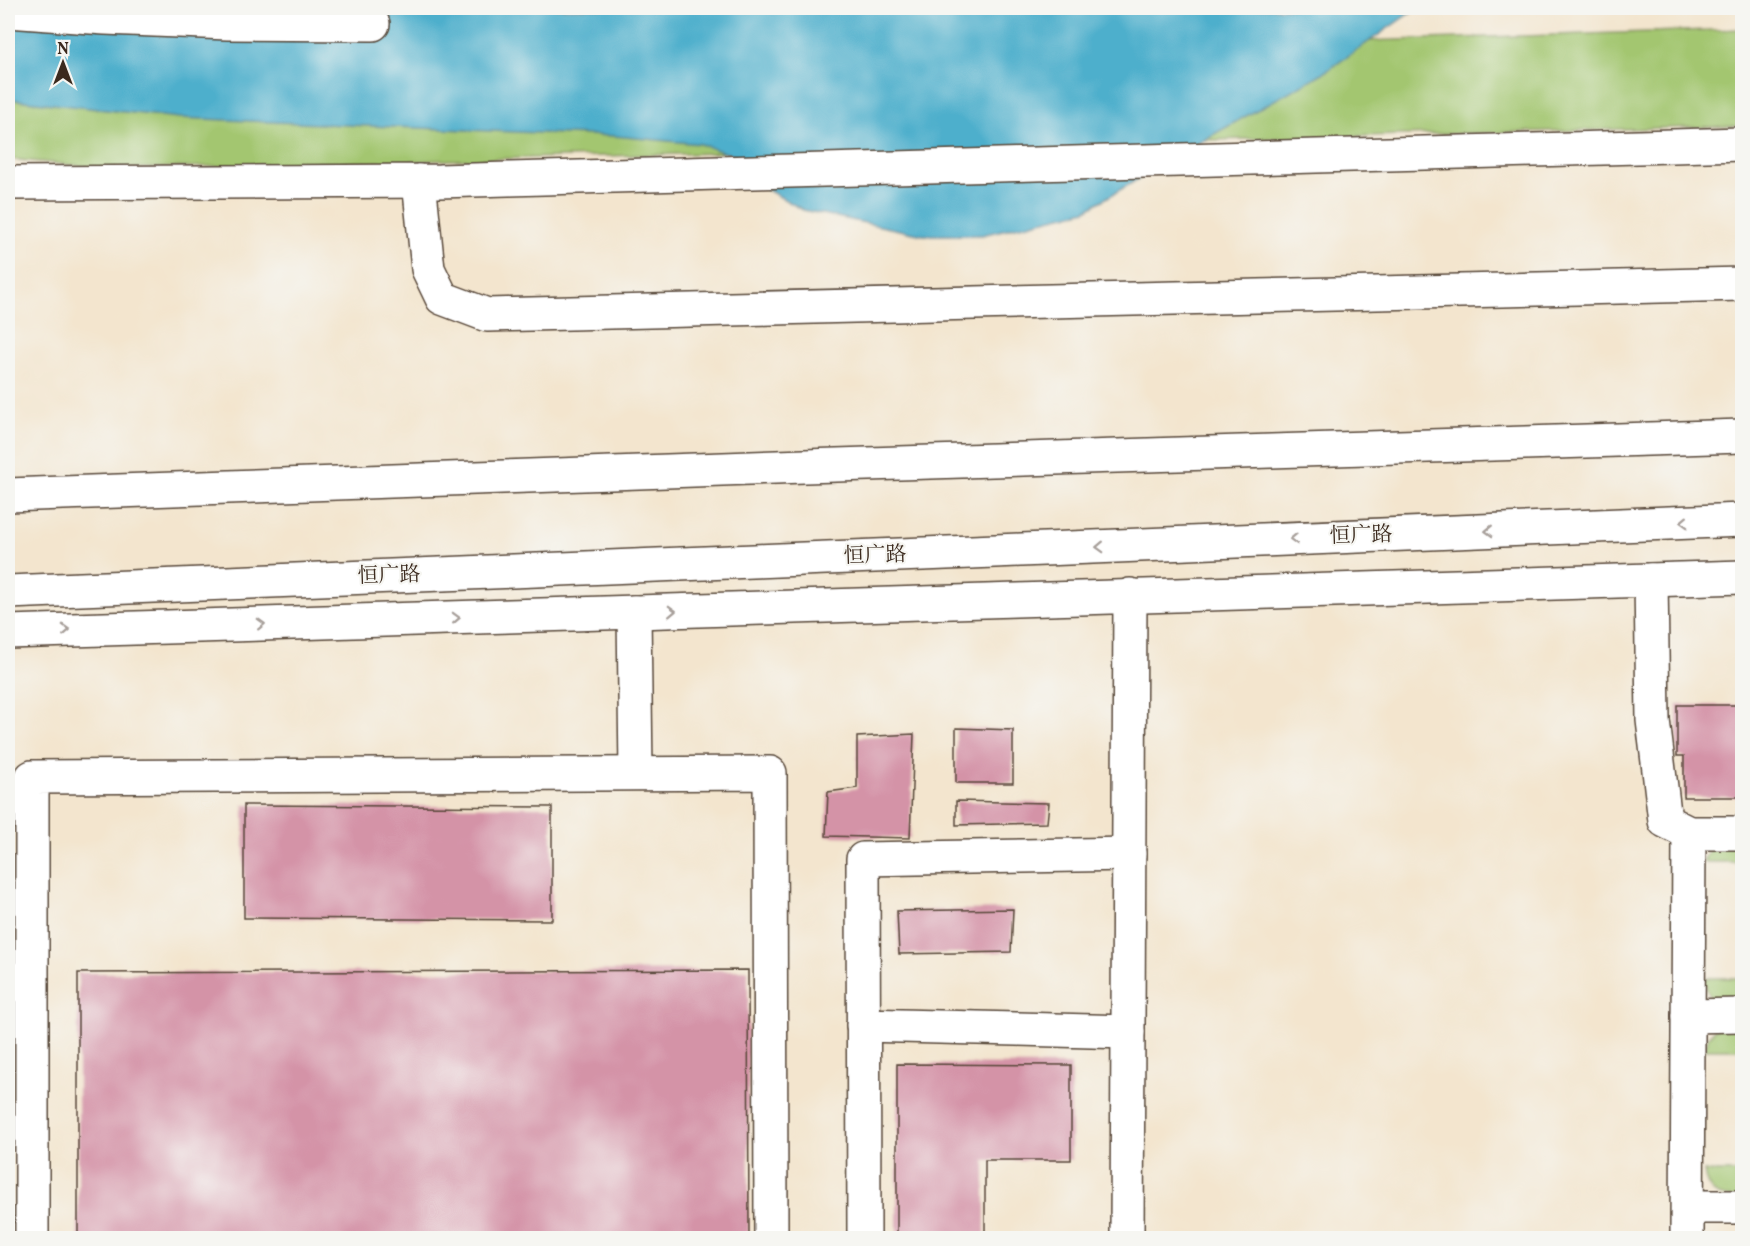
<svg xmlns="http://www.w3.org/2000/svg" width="1750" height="1246" viewBox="0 0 1750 1246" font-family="Vollkorn,'Noto Serif SC',serif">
<rect width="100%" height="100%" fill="#f6f6f2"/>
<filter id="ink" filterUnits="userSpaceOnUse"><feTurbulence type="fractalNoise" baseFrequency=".0167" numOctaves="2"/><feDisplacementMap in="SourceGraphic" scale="12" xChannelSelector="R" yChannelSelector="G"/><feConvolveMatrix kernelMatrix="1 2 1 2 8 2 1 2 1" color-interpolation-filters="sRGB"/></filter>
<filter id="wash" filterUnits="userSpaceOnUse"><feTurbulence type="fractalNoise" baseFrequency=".008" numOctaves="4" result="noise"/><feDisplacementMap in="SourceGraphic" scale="24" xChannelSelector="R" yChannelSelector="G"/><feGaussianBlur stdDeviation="1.35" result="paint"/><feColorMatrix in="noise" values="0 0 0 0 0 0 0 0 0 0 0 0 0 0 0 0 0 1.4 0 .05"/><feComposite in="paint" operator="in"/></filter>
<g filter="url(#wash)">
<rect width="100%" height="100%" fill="#f3e5ce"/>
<g fill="#a3c66f" stroke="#6f7846" stroke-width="1.5">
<path d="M1742 29V126L114 169 8 159V74L234 77Z"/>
<path d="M1742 838V862H1703C1711 840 1722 842 1742 838Z"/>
<path d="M1704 978H1742V1008C1719 1004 1708 1005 1704 978Z"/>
<path d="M1742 1023V1049H1705L1708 1038 1714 1029Z"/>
<path d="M1704 1172H1742V1199C1721 1197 1708 1197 1704 1172Z"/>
</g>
<path fill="#4dafcc" stroke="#446c75" stroke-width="1.5" d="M8 8H1417L1328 70 1209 137 1086 210 982 235H923L803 210 766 189 743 159 700 144 614 136 179 118 8 99Z"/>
<g id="blocks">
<g fill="#d493a7">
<path d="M1677 705H1742V797H1684V756H1677Z"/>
<path d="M956 728 1013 730V783H956Z"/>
<path d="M914 734 910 838 826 836 828 792 857 788V737Z"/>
<path d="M956 801 1049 803 1047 823 956 825Z"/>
<path d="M244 805 552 807V920L244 918Z"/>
<path d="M1013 909 1011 952 899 954 897 911Z"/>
<path d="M748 970 749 1238H78V973Z"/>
<path d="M897 1064 1071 1065V1160H985V1238H897Z"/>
</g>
</g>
</g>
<g filter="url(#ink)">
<use href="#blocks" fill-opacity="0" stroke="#574638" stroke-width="1.5"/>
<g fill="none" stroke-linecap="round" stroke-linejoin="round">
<g stroke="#574638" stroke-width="36">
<g id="minor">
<path d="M8 11 105 18 228 23 373 24"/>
<path d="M419 181 428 269 442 298 487 315 1742 284"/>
<path d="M8 183 439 181 1742 144"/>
<path d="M8 495 805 466 1742 436"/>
<path d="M1651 580 1653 720 1665 821 1689 833H1742"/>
<path d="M8 592 1742 520"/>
<path d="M634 612 636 773"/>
<path d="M8 632 1742 577"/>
<path d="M1688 1016 1742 1015"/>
<path d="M863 1025 1128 1032"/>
<path d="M1688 1207H1742"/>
<path d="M32 1238V777L770 773 771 1238"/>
<path d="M864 1238 863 859 1129 854"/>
<path d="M1127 1238 1130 595"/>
<path d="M1687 1238 1689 833"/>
</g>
</g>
<use href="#minor" stroke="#fff" stroke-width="33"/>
</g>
<defs><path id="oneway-chevron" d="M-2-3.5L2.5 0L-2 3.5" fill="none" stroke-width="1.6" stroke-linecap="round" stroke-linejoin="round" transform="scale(1.5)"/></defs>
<g stroke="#a79f9a">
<use href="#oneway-chevron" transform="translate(1684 522) rotate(178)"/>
<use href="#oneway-chevron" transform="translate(1489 531) rotate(178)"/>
<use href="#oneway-chevron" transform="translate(1294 539) rotate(178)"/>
<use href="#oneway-chevron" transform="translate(1100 547) rotate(178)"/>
<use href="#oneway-chevron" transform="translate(672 611) rotate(-2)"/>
<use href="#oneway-chevron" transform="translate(456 618) rotate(-2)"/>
<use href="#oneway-chevron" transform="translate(261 624) rotate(-2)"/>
<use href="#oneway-chevron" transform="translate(66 630) rotate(-2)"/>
</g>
</g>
<g text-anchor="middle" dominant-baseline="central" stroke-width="4.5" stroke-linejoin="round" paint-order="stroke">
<g font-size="21" fill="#3b2a1e" stroke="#f6f6f2">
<text transform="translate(1361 536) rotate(-2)">恒广路</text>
<text transform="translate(875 556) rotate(-2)">恒广路</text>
<text transform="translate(389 576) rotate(-2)">恒广路</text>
</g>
</g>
<rect width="1750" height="1246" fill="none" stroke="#f6f6f2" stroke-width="30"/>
<g transform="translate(63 63)" stroke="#f6f6f2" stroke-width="4.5" paint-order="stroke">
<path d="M0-4.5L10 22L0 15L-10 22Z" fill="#3b2a1e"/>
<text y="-9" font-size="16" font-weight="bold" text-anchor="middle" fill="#3b2a1e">N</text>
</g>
</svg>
